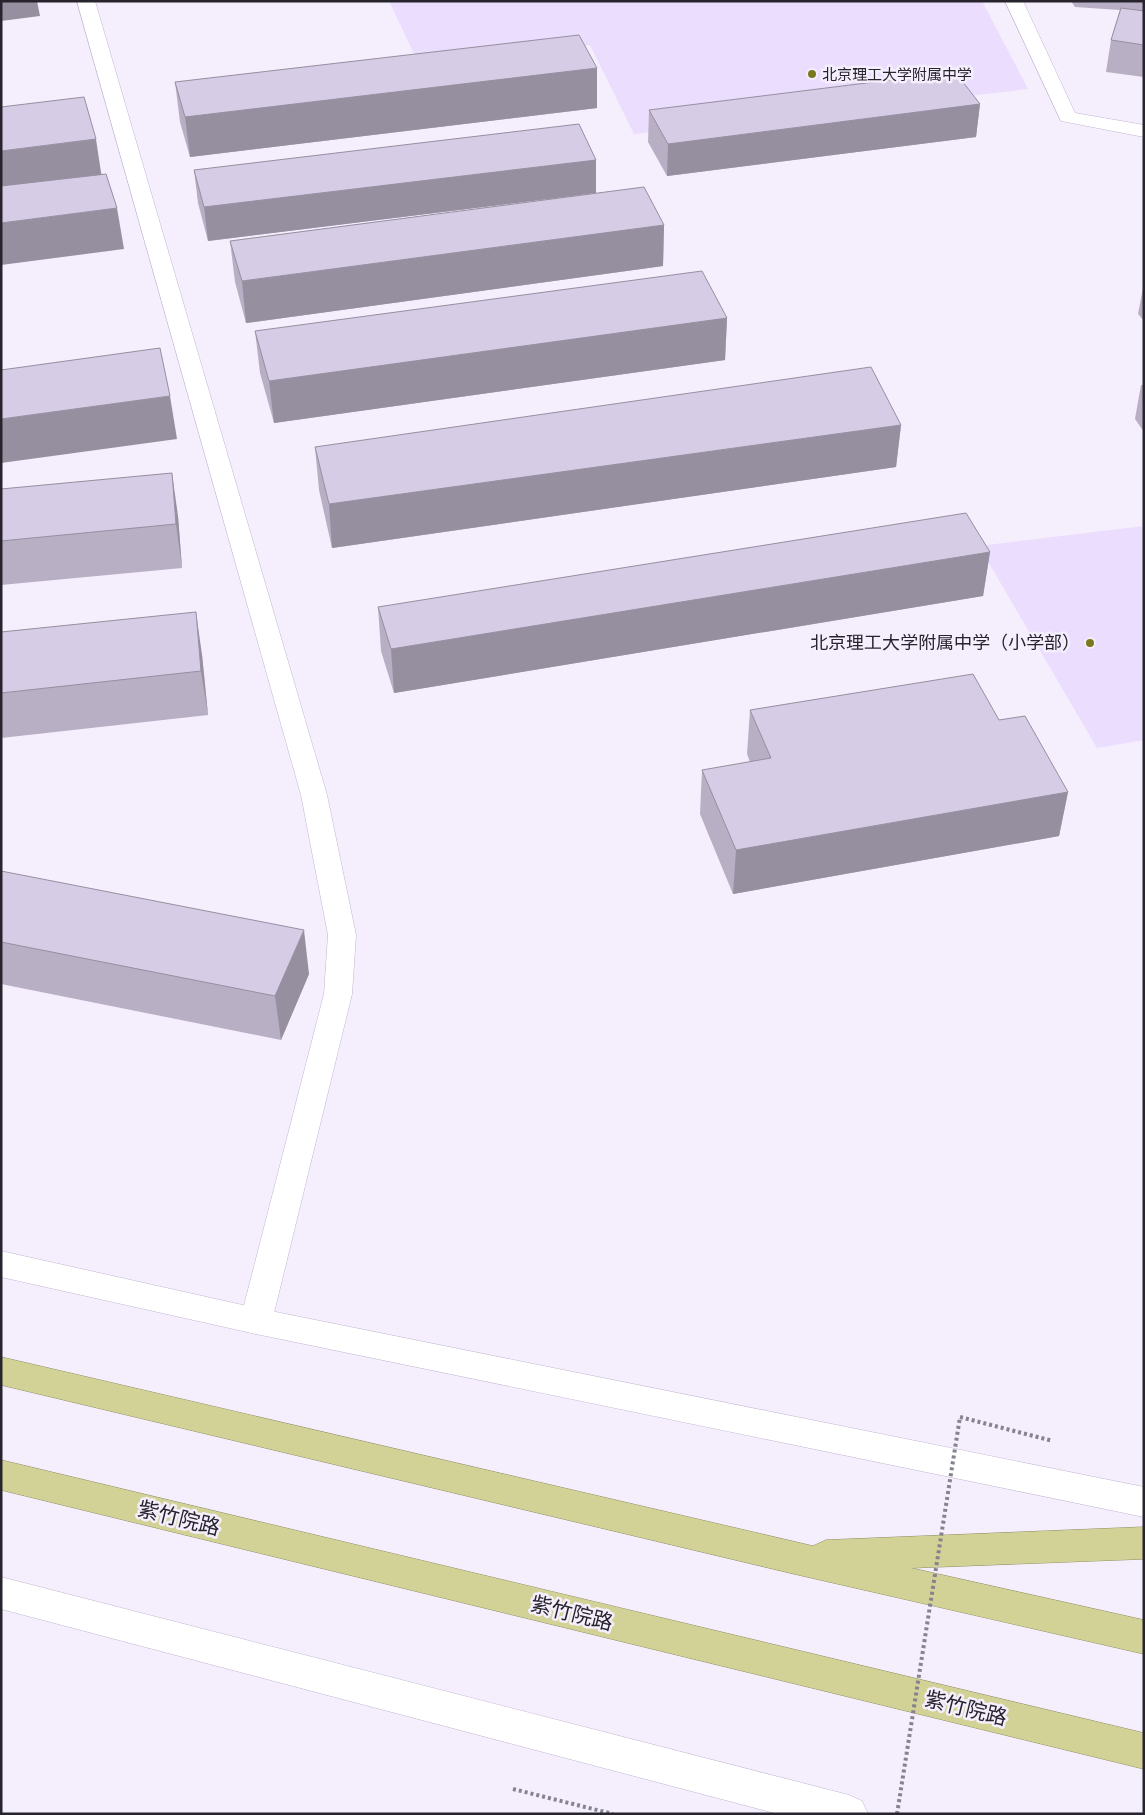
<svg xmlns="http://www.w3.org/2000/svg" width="1145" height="1815" viewBox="0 0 1145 1815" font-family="Montserrat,'Noto Sans SC',sans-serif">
<rect width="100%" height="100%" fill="#f4eefd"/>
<g fill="#ebddfe">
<path d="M389 1H982L1028 89 634 134 590 45 417 60Z"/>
<path d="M1144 526V740L1097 748 979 546Z"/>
</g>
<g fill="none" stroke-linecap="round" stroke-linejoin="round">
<g stroke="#c2b7d0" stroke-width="1">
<g id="minor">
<path d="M77 1H95L327 795 356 935 352 994 272 1321 267 1331 256 1334 245 1331 240 1321 324 994 328 935 301 795Z"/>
<path d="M1005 1H1023L1075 113 1144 125V137L1061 121Z"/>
</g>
</g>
<g stroke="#c2b7d0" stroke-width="1">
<g id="tertiary">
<path d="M1 1251 256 1308 1144 1487V1517L256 1334 1 1277Z"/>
<path d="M1 1577 849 1795 862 1801 868 1814H778L1 1609Z"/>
</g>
</g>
<g stroke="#8f8e61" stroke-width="1">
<g id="trunk">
<path d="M1 1357 813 1546 826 1540 1144 1527V1559L911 1568 1144 1620V1654L790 1573 1 1385Z"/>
<path d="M1 1460 1144 1733V1769L1 1490Z"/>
</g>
</g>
<path stroke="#87828e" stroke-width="4" stroke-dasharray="3 3" stroke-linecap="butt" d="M513 1789 613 1814"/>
<use href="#minor" fill="#fff" fill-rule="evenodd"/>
<use href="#tertiary" fill="#fff" fill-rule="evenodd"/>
<use href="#trunk" fill="#d2d297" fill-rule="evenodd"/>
<path stroke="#87828e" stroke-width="4" stroke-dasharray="3 3" stroke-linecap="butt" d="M897 1814 960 1417 1053 1441"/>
</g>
<g fill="#b8afc5">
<path d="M1071 1H1144V77L1106 72 1111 40 1120 10 1075 7Z"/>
<path d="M597 68V108L190 157 180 122 175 82Z"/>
<path d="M980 104 976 137 667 176 648 142 649 110Z"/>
<path d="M596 160V193L208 241 198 203 194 170Z"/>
<path d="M664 225 663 266 246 323 235 282 230 241Z"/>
<path d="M1144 283V321L1138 314Z"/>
<path d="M727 318 725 360 274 423 260 373 255 331Z"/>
<path d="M1141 385H1144V432L1135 419Z"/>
<path d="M901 425 896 467 332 548 319 490 315 447Z"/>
<path d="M1 489 178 516 182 568 1 585Z"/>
<path d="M990 552 983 596 394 693 381 651 378 607Z"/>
<path d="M1 632 202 655 208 715 1 738Z"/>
<path d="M750 710 999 720 1068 792 1059 836 733 894 700 814 702 770 750 762 747 754Z"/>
<path d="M1 871 309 974 281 1040 1 984Z"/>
</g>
<g fill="#968fa0">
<path d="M1 1H37L40 16 1 21Z"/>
<path d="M597 68V108L190 157 185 117Z"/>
<path d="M980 104 976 137 667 176 668 144Z"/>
<path d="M96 139 102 179 1 192V151Z"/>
<path d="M596 160V193L208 241 204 207Z"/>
<path d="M117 208 124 249 1 265V223Z"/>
<path d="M664 225 663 266 246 323 242 281Z"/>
<path d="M727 318 725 360 274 423 269 381Z"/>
<path d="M170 396 177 439 1 463V419Z"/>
<path d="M901 425 896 467 332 548 329 504Z"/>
<path d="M172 473 178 516 182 568 176 524Z"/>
<path d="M990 552 983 596 394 693 391 649Z"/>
<path d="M196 612 202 655 208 715 201 671Z"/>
<path d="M1068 792 1059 836 733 894 736 850Z"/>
<path d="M304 930 309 974 281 1040 275 996Z"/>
</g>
<g fill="#d6cce5" stroke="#968fa0">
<path d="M1121 8 1144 11V45L1111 40Z"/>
<path d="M579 35 597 68 185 117 175 82Z"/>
<path d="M955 72 980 104 668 144 649 110Z"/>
<path d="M84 97 96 139 1 151V107Z"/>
<path d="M579 124 596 160 204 207 194 170Z"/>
<path d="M106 174 117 208 1 223V186Z"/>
<path d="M644 187 664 225 242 281 230 241Z"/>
<path d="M702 271 727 318 269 381 255 331Z"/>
<path d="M160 348 170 396 1 419V370Z"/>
<path d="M871 367 901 425 329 504 315 447Z"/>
<path d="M172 473 176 524 1 541V489Z"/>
<path d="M966 513 990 552 391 649 378 607Z"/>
<path d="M196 612 201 671 1 693V632Z"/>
<path d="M973 674 999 720 1025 716 1068 792 736 850 702 770 771 758 750 710Z"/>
<path d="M1 871 304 930 275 996 1 942Z"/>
</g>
<g fill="#7a781f" stroke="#f4eefd" stroke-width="2">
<circle cx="812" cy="74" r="5"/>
<circle cx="1090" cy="643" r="5"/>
</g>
<g text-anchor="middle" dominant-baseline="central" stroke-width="5" stroke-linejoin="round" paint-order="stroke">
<g font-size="15" fill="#28242e" stroke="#f4eefd" text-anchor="start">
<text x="822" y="74">北京理工大学附属中学</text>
</g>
<g font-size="18" fill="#28242e" stroke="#f4eefd" text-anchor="end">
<text x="1080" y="643">北京理工大学附属中学（小学部）</text>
</g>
<g font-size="21" fill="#28242e" stroke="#f4eefd">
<text transform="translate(179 1518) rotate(14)">紫竹院路</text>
<text transform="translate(572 1613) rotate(14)">紫竹院路</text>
<text transform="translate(966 1708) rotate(14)">紫竹院路</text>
</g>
</g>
<rect width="1145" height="1815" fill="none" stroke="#28242e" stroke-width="5"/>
</svg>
